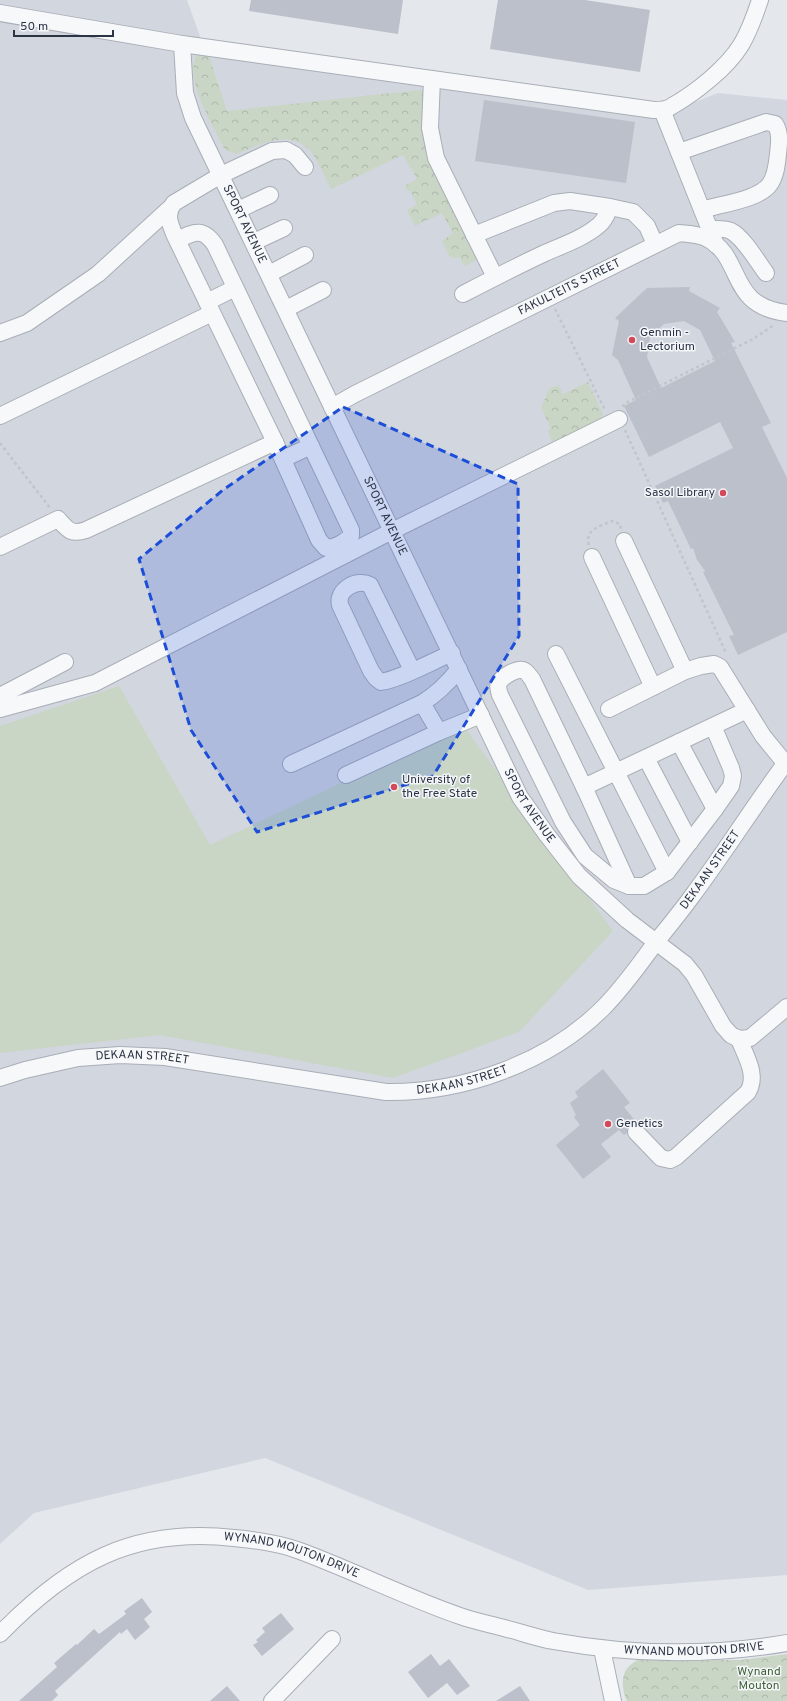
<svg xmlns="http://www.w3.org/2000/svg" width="787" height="1701" viewBox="0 0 787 1701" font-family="Overpass,sans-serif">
<defs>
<pattern id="park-crowns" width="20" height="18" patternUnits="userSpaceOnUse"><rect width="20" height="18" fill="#c9d6c5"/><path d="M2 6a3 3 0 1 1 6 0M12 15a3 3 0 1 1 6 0" fill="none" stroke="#adb8ab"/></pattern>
</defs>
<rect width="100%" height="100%" fill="#e4e7ec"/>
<path fill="#d2d6de" d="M0 0H187L202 42 663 115 718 93 787 100V1575L588 1590 265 1458 34 1513 0 1544Z"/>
<g fill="url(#park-crowns)">
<path d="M207 50 227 111 438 88 436 134 443 162 490 254 464 266 460 258 450 257 442 241 453 233 442 213 415 226 407 210 417 205 410 190 407 191 405 186 417 179 403 155 331 189C325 178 316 154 306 147 285 130 257 146 236 154L225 150C214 128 193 93 193 68 193 64 195 60 196 56Z"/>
<path d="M588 382 603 414 601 420 554 447 548 431 551 428 541 408 549 389 558 385 563 394Z"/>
<path d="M787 1654V1701H627C623 1693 621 1680 625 1672 627 1667 633 1663 637 1660H741Z"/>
</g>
<path fill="#c9d6c5" d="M119 686 210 845 463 725 613 931 519 1032 393 1078 160 1035 0 1053V726Z"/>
<g fill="#bbc0ca" fill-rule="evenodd">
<path d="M251 0H403L398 34 249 11Z"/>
<path d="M498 0H585L650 10 640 72 490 49Z"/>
<path d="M484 100 635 122 626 183 475 161Z"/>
<path d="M690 287 689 291 720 308 717 312 735 342 731 343 771 423 762 427 787 478V632L738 655 729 636 734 635 703 572 705 571 697 560 693 548 691 549 668 501 663 503 655 486 733 448 720 422 649 457 624 406 636 400 618 360 612 355 619 321 615 318 647 288ZM684 321 700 330 715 361 661 388 647 357 650 337 664 324Z"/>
<path d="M603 1069 630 1103 624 1107 637 1123 630 1125 627 1133 624 1135 619 1130 601 1144 611 1157 583 1179 556 1145 580 1125 574 1117 576 1115 570 1103 578 1097 575 1092Z"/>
<path d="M142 1598 152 1612 144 1619 150 1627 135 1640 127 1629 121 1634 120 1632 55 1691 58 1695 52 1701H19L57 1667 54 1663 76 1644 77 1645 94 1629 99 1634 126 1614 124 1611Z"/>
<path d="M281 1613 294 1629 262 1656 253 1645 258 1642 256 1640 265 1632 262 1628Z"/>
<path d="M431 1654 440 1666 449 1659 470 1686 457 1695 447 1683 428 1698 408 1672Z"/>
<path d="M227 1686 240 1701H210Z"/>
<path d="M520 1686 530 1701H496Z"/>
</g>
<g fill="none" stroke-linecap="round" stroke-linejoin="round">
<g stroke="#a9aeb7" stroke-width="18">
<g id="minor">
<path id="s1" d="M0 13 182 44 185 93 193 118 520 797 547 835 579 876 627 920 685 964 694 975 723 1026 731 1035 739 1039 750 1038 787 1007"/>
<path d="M182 44 654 110C660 110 667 110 672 106 695 93 727 68 741 45 749 32 755 15 760 0"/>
<path d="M432 79 430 128 436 158 495 277"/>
<path d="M662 110 716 245"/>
<path d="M679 152 766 122 775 124C781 133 779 144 778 154 777 164 776 175 770 184 759 200 720 204 702 210"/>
<path d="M238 210 270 195"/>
<path d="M709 229C716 229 725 228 731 231 744 238 757 261 766 273"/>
<path d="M474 235 554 203 570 201 610 207 633 212 647 226 655 244"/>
<path d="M177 240C194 232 203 227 215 245L351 530V536C345 542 335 548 326 548L319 540 275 442 175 236C170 224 165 214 174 203L221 175 272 151 286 150 295 155 305 167"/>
<path d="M254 242 284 228"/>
<path d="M269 274 305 255"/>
<path d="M463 294C490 280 517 266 545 253 563 245 584 238 599 225 605 220 607 214 610 207"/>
<path d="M207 302 235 288"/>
<path d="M286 309 323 290"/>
<path d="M0 333 27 323 98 274 169 209"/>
<path id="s2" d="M332 407 355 394 679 233C688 234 697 234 706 238 745 257 726 306 787 313"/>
<path d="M0 416 212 313"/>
<path d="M283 459 311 446"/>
<path d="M624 541 685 671"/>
<path d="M0 547 58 519C68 530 71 535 86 530L275 442"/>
<path d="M592 557 653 687"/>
<path d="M556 654 667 872"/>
<path d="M459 669C448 683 437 694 422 703L439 732 481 715"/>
<path d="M412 670 370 585C357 578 336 590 340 605L371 671 376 678 381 682C403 678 431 662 452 653"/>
<path d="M0 696 65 662"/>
<path d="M0 709 95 683 392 531 619 419"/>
<path d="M609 709 685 671 701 666 714 664 720 667 763 736 785 763"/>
<path d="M713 726 731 768 733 776 731 786 715 809 667 872 644 886H629L614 880 585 856 563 822 500 695C499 691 497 687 499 683 501 677 517 668 523 670 527 671 530 677 532 679L584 787 747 710"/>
<path d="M679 742 715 809"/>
<path d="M646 758 690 842"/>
<path d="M291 764 422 703"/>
<path d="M346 775 439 732"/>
<path d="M584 787 629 886"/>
<path id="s3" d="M0 1078 25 1070 78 1058 120 1055 165 1057 386 1092C463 1093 548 1063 603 1008 623 988 639 965 656 942 669 926 683 909 695 892 727 849 755 804 787 761"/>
<path d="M636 1132 661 1158 670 1160 676 1157 748 1092C758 1075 746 1057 739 1039"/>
<path id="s4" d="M0 1634C69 1563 133 1527 234 1538 256 1540 279 1543 300 1551 354 1571 405 1597 460 1616 474 1621 489 1624 504 1628 520 1632 537 1638 553 1641 630 1655 710 1656 787 1643"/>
<path d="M602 1649 613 1701"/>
<path d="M272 1701 332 1639"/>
</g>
</g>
<g stroke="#c2c5cb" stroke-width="2.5" stroke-dasharray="3 3" stroke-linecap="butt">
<path d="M555 309 605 410"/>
<path d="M623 407 624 404 753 339 774 325"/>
<path d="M625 430 726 653"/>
<path d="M0 443 50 508"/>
<path d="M589 545C584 529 601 526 612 521L620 524 621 529"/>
</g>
<use href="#minor" stroke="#f7f8fa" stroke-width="16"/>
</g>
<path fill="#1d4ed8" fill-opacity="0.2" stroke="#1d4ed8" stroke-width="3" stroke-dasharray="8 5" stroke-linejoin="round" d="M343 407 518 484 519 636 433 776 257 832 191 730 139 559 223 490Z"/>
<g fill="#d1495b" stroke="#f4f6f9" stroke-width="1.5">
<circle cx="632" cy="340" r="4"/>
<circle cx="723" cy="493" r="4"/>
<circle cx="394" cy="787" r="4"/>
<circle cx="608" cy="1124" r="4"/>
</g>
<g text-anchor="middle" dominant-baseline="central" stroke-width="3" stroke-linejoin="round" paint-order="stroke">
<g font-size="12" fill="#2b3445" stroke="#f4f6f9">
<text stroke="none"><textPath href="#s1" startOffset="378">SPORT AVENUE</textPath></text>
<text stroke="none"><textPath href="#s2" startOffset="266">FAKULTEITS STREET</textPath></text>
<text stroke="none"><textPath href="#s1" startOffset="702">SPORT AVENUE</textPath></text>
<text stroke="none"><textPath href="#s1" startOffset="1026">SPORT AVENUE</textPath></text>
<text stroke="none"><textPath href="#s3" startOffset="805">DEKAAN STREET</textPath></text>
<text stroke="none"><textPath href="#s3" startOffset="145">DEKAAN STREET</textPath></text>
<text stroke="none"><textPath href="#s3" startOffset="469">DEKAAN STREET</textPath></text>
<text stroke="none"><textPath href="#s4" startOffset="324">WYNAND MOUTON DRIVE</textPath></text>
<text stroke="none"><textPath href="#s4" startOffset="742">WYNAND MOUTON DRIVE</textPath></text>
</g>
<g font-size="12" fill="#2b3445" stroke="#f4f6f9" text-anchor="start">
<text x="640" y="333">Genmin -<tspan x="640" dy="14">Lectorium</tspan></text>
<text x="715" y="493" text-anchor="end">Sasol Library</text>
<text x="402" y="780">University of<tspan x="402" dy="14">the Free State</tspan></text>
<text x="616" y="1124">Genetics</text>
</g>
<g font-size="12" fill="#3f6138" stroke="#f4f6f9">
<text x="759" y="1672">Wynand<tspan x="759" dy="14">Mouton</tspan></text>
</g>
</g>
<path d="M14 30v6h99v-6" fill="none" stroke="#2b3445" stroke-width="2"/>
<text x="20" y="30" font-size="12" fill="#2b3445" stroke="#f4f6f9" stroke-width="3" paint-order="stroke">50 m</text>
</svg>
